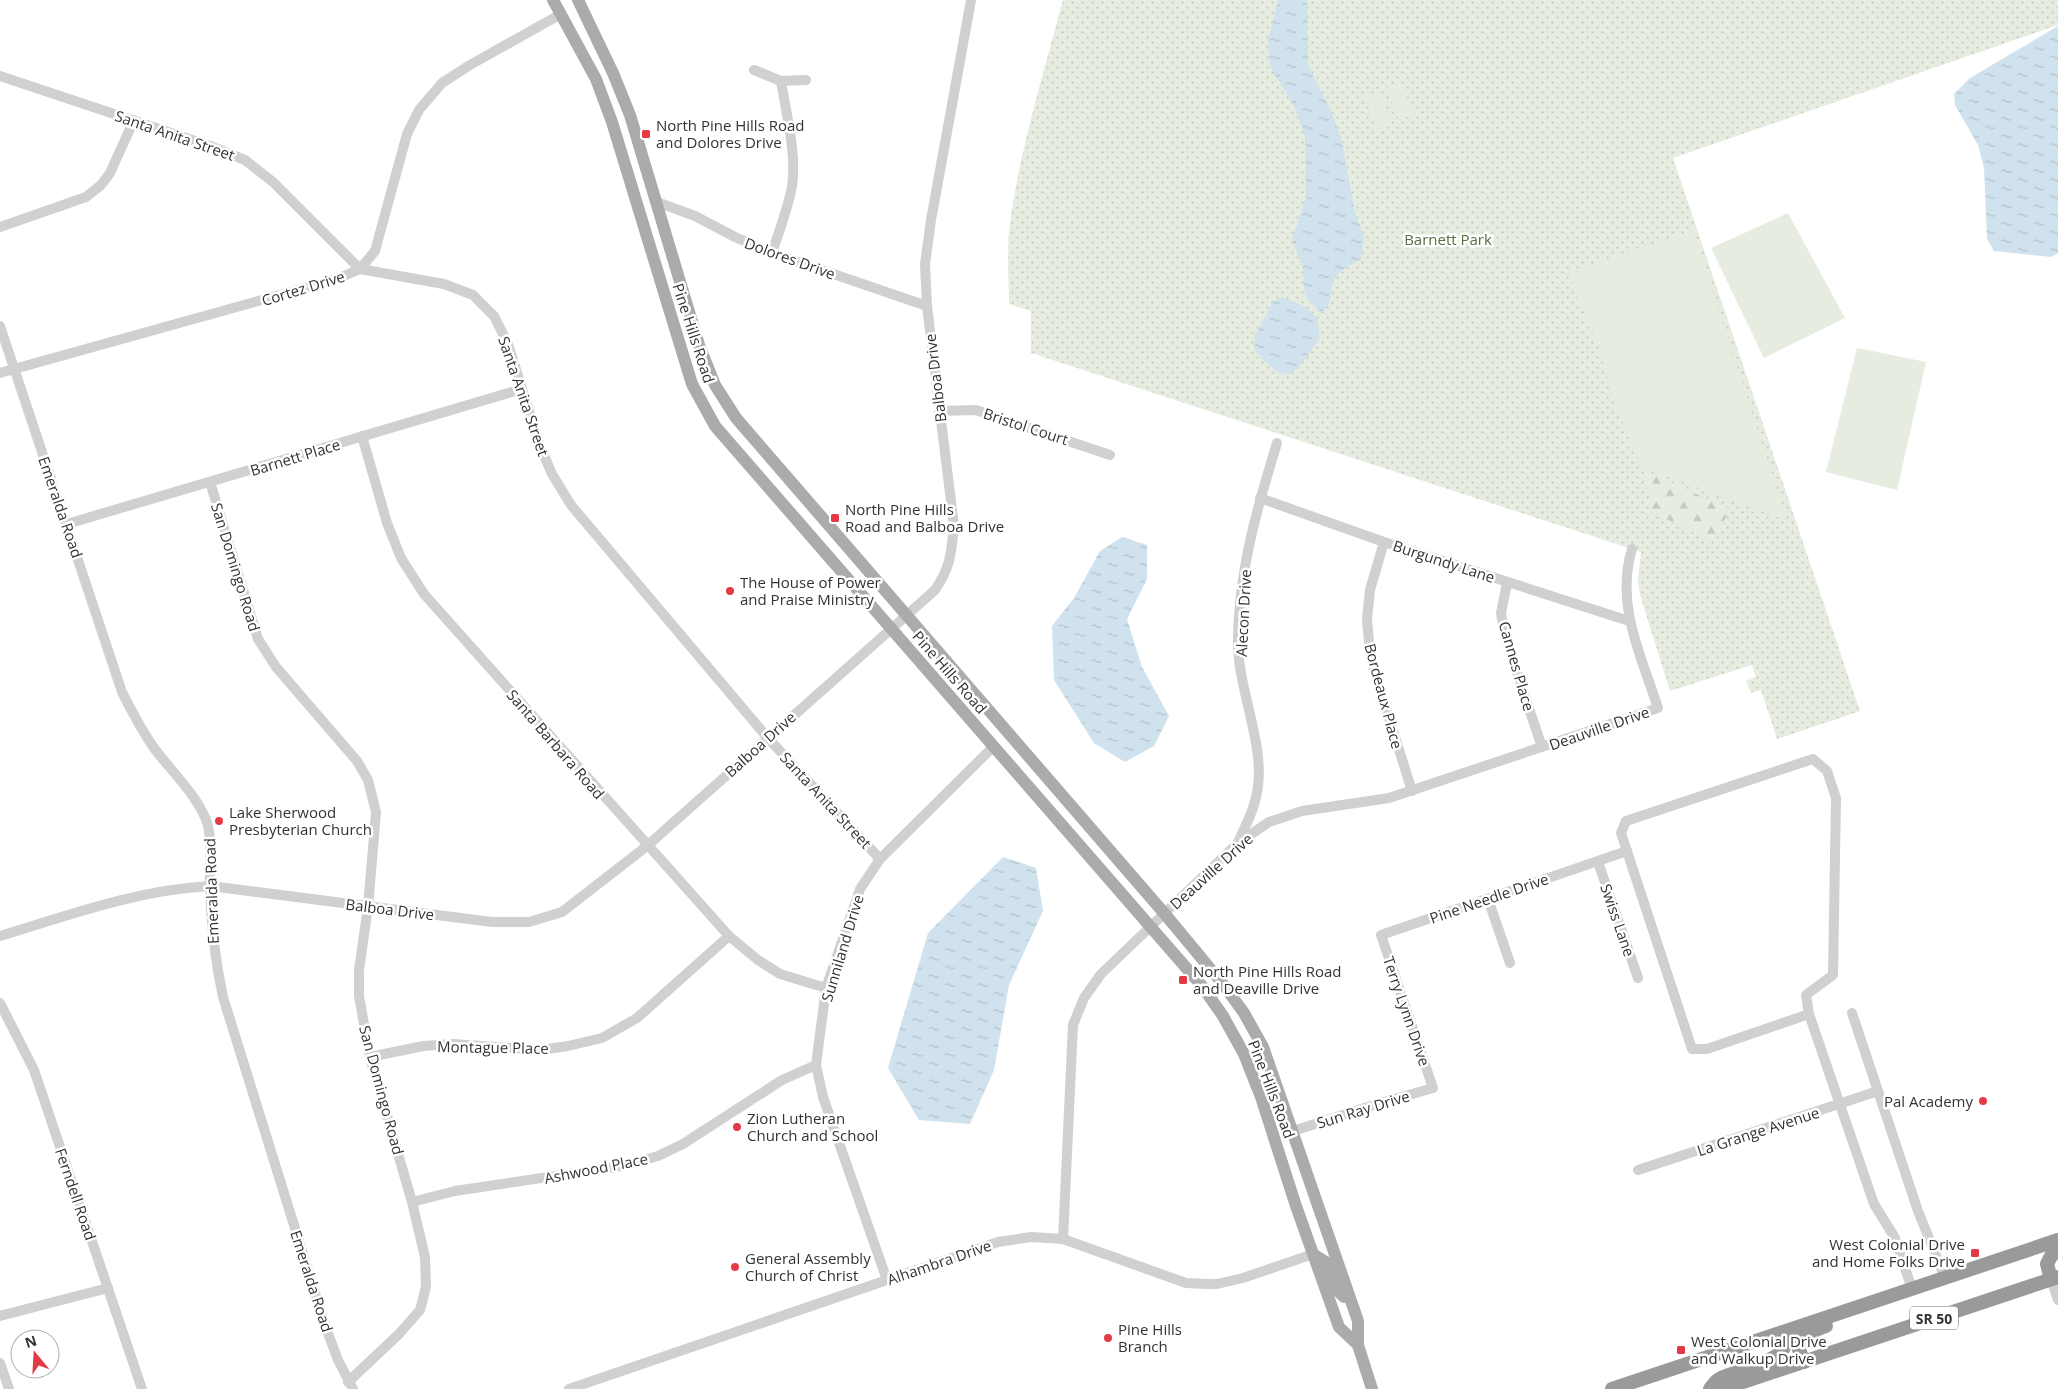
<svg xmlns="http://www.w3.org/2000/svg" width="2058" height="1389" viewBox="0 0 2058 1389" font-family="'Open Sans',sans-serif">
<defs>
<pattern id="green-dots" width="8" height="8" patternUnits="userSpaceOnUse" patternTransform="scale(1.25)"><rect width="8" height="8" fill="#e6ecdf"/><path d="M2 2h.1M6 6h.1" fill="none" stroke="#c6cbc0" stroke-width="1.8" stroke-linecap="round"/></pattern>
<pattern id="forest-firs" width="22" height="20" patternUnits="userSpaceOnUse" patternTransform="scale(1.25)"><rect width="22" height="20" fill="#e6ecdf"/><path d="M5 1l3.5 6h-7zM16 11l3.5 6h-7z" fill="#c6cbc0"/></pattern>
<pattern id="water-ripples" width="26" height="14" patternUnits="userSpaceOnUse" patternTransform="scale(1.25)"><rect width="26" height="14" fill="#cfe2ee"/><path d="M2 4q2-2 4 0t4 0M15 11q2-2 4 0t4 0" fill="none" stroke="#b2c2cd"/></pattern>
</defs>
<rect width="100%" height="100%" fill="#fff"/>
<path fill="url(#green-dots)" d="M1063 0H2058V25L1673 158 1860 711 1777 739 1761 690 1751 693 1746 681 1756 677 1752 665 1670 691 1640 595 1638 580 1641 552 1031 353V311L1009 304C1009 275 1006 245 1011 216 1022 143 1044 71 1063 0Z"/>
<path fill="url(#forest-firs)" d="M1649 473 1730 509 1713 541 1651 512 1650 494 1641 475Z"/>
<g fill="#e6ecdf">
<path d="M1401 82 1414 114 1399 120 1386 88Z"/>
<path d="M1379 91 1392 123 1377 129 1365 97Z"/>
<path d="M1788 213 1845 318 1764 358 1711 248Z"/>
<path d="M1693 231 1787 520 1641 467 1615 404 1600 351 1568 272Z"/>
<path d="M1857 348 1926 362 1897 490 1826 472Z"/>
</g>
<g fill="url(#water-ripples)">
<path d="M1278 0H1307L1308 64 1329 107 1341 137 1355 212 1364 237 1361 259C1354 263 1343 268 1338 274 1326 288 1336 304 1321 313L1306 298 1304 289 1303 269 1292 238 1306 198 1305 136 1293 104 1270 67 1268 40Z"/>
<path d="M2058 26V253L2051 257 1994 251 1987 239 1984 168 1978 145 1955 105 1954 94 1970 78Z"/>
<path d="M1283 297 1304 306 1317 318 1320 338C1293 375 1289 391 1254 349L1255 335 1273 302Z"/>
<path d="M1122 537 1147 545V579L1127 619 1142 667 1169 716 1154 746 1125 762 1094 743 1054 680 1052 626 1074 598 1100 551Z"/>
<path d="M1003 857 1036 868 1043 911 1009 985 994 1070 970 1124 919 1120 888 1068 928 933Z"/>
</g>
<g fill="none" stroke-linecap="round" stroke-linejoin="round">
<g stroke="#d0d0d0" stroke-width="10">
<path d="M754 70 781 81 806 80"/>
<path d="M0 76 210 146 245 160 273 182 360 269 444 284 473 295 494 316 508 344 540 446 552 474 571 505 767 737 880 859"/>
<path d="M657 202 695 216 735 237 772 253 927 306"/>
<path d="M0 227 86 197 101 185 110 173 134 120"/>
<path d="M772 253C779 231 788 209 792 186 797 154 786 113 781 81"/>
<path d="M0 326 122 692C132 712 142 731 154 748 171 771 201 799 208 826 213 846 209 867 210 887 211 924 215 960 223 997L326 1328 338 1360 353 1389"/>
<path d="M0 373 337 279 360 269 375 251 407 134 419 110 442 83 470 65 561 14"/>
<path d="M939 411 976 410 1110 455"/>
<path d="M362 436 387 523 401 558 424 594 729 936 758 960 780 974 826 988"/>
<path d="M210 482 258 639 276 667 357 761 368 780 376 812 368 907 359 970V996L370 1057 412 1202 425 1257 426 1287 420 1310 399 1334 348 1382"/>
<path d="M1260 498 1384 542 1629 621"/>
<path d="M67 524 522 389"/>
<path d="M1384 542 1370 590 1367 619 1369 642 1372 664 1412 791"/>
<path d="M1507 583 1501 613 1505 637 1542 747"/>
<path d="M1238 843C1244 828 1253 813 1256 797 1268 750 1238 692 1238 643 1238 574 1257 508 1277 443"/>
<path d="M1598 862 1638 978"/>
<path d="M1488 899 1510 963"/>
<path d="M0 936C69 915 137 890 210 886L492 922H529L562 912 647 846 935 590C951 566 951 554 954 526L927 306 925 264 931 220 971 0"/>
<path d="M0 1003 34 1070 142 1389"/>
<path d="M1852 1013 1918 1211 1945 1278"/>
<path d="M1809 1014 1707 1049H1692L1621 833 1626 821 1813 759 1827 771 1836 798 1833 975 1806 995 1809 1014 1874 1204 1895 1238 1912 1289"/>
<path d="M370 1057 423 1046 454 1044 540 1050 568 1046 602 1038 637 1018 729 936"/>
<path d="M1293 1131 1374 1105 1433 1088 1381 935 1627 851"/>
<path d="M1638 1170 1878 1091"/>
<path d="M412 1202 455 1191 622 1166 658 1156 683 1144 782 1080 816 1065"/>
<path d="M1063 1239 1073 1025 1084 998 1101 974 1238 843 1269 822 1302 811 1389 798 1658 708C1641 655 1615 605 1632 549"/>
<path d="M2051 1279 2058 1300"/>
<path d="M887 1280 823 1097 816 1065 826 988 860 889 880 859 993 747"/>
<path d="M0 1316 108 1288"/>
<path d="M0 1363 9 1389"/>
<path d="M569 1389 998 1242 1031 1237 1063 1239 1186 1283 1208 1284H1217L1243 1278 1313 1254"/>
</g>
<g stroke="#ababab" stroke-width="12">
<path d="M553 0 596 79 612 122 692 384 715 426 1202 986 1223 1016 1244 1054 1261 1097 1296 1206 1339 1327 1358 1345"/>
<path d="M578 0 613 73 630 115 699 345 715 385 736 418 1164 913 1223 984 1244 1013 1263 1047 1358 1321V1345L1372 1389"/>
<path d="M1313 1254 1326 1262 1339 1292 1344 1297"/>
</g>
<g stroke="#9a9a9a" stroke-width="14">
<path d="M2051 1279 2047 1264 2051 1256 2058 1251"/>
<path d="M1804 1362 1798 1347C1803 1335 1815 1330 1826 1326"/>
<path d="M1612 1389 2058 1240"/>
<path d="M1710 1389C1713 1385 1716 1380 1721 1378 1735 1371 1783 1362 1785 1344 1785 1341 1783 1336 1782 1333"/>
<path d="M1722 1389 2058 1277"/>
</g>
</g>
<g fill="#e63946" stroke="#fff" stroke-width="2">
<rect x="641" y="129" width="10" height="10" rx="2.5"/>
<rect x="830" y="513" width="10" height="10" rx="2.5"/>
<circle cx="730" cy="591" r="5"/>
<circle cx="219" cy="821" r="5"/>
<rect x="1178" y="975" width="10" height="10" rx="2.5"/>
<circle cx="1983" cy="1101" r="5"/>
<circle cx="737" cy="1127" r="5"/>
<rect x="1970" y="1248" width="10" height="10" rx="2.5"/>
<circle cx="735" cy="1267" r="5"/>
<circle cx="1108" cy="1338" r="5"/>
<rect x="1676" y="1345" width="10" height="10" rx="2.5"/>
</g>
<g text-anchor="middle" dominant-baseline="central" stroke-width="5" stroke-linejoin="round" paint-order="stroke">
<rect fill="#fff" stroke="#707070" stroke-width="1" x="1910" y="1306.5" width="48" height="23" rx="4"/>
<g font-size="14" font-weight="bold" fill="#333">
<text x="1934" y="1318">SR 50</text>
</g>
<g font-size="15" fill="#333" stroke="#fff" text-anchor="start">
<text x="656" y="125">North Pine Hills Road<tspan x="656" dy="17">and Dolores Drive</tspan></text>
<text x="845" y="509">North Pine Hills<tspan x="845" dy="17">Road and Balboa Drive</tspan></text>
<text x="740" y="582">The House of Power<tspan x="740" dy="17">and Praise Ministry</tspan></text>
<text x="229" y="812">Lake Sherwood<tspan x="229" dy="17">Presbyterian Church</tspan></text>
<text x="1193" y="971">North Pine Hills Road<tspan x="1193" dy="17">and Deaville Drive</tspan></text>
<text x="1973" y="1101" text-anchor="end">Pal Academy</text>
<text x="747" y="1118">Zion Lutheran<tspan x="747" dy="17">Church and School</tspan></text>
<text x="1965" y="1244" text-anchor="end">West Colonial Drive<tspan x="1965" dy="17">and Home Folks Drive</tspan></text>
<text x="745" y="1258">General Assembly<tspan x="745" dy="17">Church of Christ</tspan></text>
<text x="1118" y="1329">Pine Hills<tspan x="1118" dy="17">Branch</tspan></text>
<text x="1691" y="1341">West Colonial Drive<tspan x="1691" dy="17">and Walkup Drive</tspan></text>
</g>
<g font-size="15" fill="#333" stroke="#fff">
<text transform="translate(175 135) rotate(19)">Santa Anita Street</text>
<text transform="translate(790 258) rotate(20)">Dolores Drive</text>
<text transform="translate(303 288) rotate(-17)">Cortez Drive</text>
<text transform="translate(694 333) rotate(72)">Pine Hills Road</text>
<text transform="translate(935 378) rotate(-97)">Balboa Drive</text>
<text transform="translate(524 396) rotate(71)">Santa Anita Street</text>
<text transform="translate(1026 426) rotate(18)">Bristol Court</text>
<text transform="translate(295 457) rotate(-17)">Barnett Place</text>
<text transform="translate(61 507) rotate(71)">Emeralda Road</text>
<text transform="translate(1444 561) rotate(18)">Burgundy Lane</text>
<text transform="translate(236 567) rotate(73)">San Domingo Road</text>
<text transform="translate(1243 613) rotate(-87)">Alecon Drive</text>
<text transform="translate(1517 666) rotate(74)">Cannes Place</text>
<text transform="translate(950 672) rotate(49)">Pine Hills Road</text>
<text transform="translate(1384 696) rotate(75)">Bordeaux Place</text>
<text transform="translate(1599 728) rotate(-19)">Deauville Drive</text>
<text transform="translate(556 744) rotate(49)">Santa Barbara Road</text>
<text transform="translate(760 744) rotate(-42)">Balboa Drive</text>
<text transform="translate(826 800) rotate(47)">Santa Anita Street</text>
<text transform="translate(1211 871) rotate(-42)">Deauville Drive</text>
<text transform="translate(211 891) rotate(-92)">Emeralda Road</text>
<text transform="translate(1489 898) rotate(-19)">Pine Needle Drive</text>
<text transform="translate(390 909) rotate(7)">Balboa Drive</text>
<text transform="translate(1618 920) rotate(71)">Swiss Lane</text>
<text transform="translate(842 948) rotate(-73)">Sunniland Drive</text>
<text transform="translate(1407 1011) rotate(71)">Terry Lynn Drive</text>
<text transform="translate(493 1047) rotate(1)">Montague Place</text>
<text transform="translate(1272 1089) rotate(69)">Pine Hills Road</text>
<text transform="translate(382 1090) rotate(75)">San Domingo Road</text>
<text transform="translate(1363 1109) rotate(-17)">Sun Ray Drive</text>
<text transform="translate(1758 1131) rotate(-18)">La Grange Avenue</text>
<text transform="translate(596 1168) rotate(-11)">Ashwood Place</text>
<text transform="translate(76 1194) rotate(71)">Ferndell Road</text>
<text transform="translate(939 1262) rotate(-19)">Alhambra Drive</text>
<text transform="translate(312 1281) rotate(72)">Emeralda Road</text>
</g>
<g font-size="15" fill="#56703f" stroke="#fff">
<text x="1448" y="239">Barnett Park</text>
</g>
</g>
<g transform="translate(35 1354) rotate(342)"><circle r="24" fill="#ffffff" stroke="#adadad"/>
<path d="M0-4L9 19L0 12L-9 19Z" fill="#e63946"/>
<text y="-8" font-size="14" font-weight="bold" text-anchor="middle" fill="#333333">N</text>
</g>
</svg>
